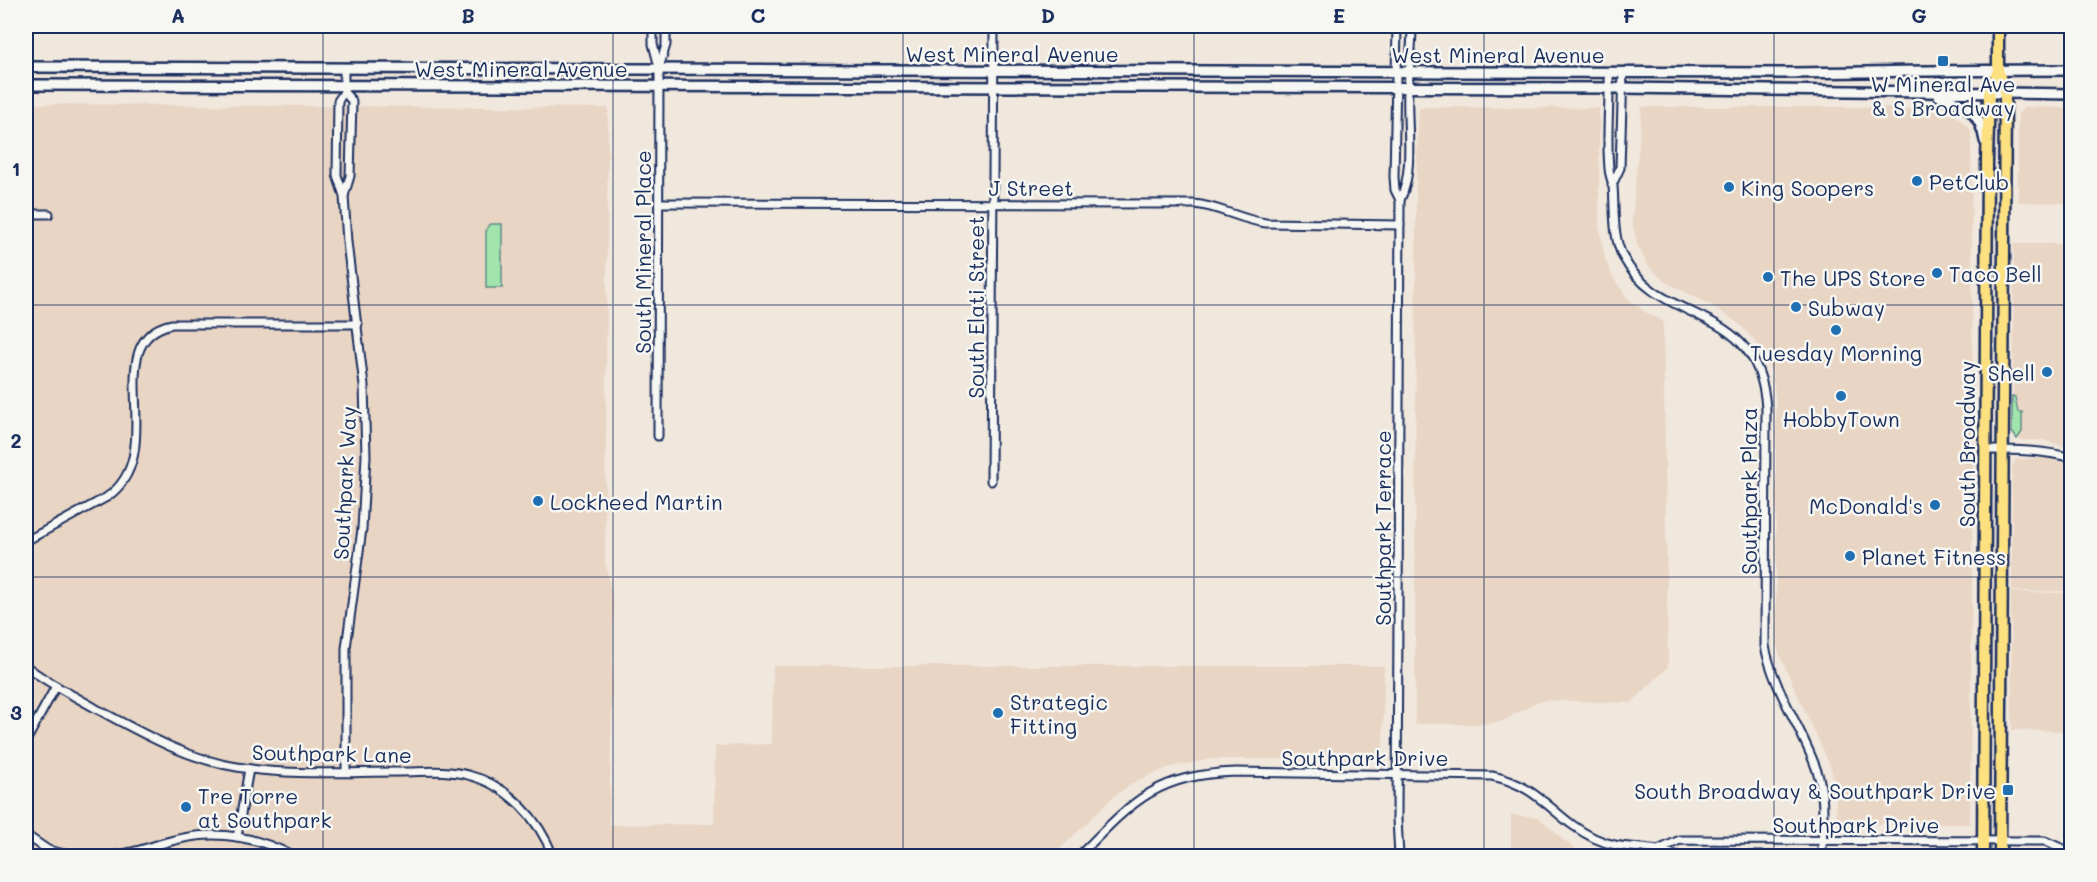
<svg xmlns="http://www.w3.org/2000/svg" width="2097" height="882" viewBox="0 0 2097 882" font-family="Mali,sans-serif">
<rect width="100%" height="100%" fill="#f0e7dd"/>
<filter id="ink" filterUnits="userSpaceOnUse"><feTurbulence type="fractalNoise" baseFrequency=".0167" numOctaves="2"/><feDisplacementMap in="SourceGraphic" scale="12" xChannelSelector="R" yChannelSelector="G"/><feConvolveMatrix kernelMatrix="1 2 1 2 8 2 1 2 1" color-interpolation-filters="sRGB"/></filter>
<g filter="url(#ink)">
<g fill="#e9d5c4">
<path d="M26 104 608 108 605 560 614 607 609 825 714 824 715 746 772 744 773 666H1384L1383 754 1379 759H1212L1170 767 1136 781 1114 796 1053 856H26Z"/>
<path d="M1419 107 1599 108V225L1605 259 1613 277 1627 298 1645 312 1663 321 1668 667 1631 703 1546 700 1536 702 1503 721 1482 724H1415L1416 186Z"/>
<path d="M1642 107H1871L1951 111 1971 130 1973 433 1970 824H1837L1835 787 1831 768 1781 658 1776 644V402L1772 373 1755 341 1739 324 1713 306 1665 282 1649 267 1643 256 1637 244 1632 222Z"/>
<path d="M2026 107 2071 108V203L2018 202V114Z"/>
<path d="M2014 244H2071L2072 333 2067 334V390H2072L2071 448 2042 440H2020L2013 431Z"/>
<path d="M2048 458 2071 465V591H2012V467L2017 459Z"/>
<path d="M2011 592 2071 593V731L2012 730Z"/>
<path d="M1511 815 1538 817 1567 843 1587 856H1511Z"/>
</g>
<g fill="#a2e4ae" stroke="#5e8a86" stroke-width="1.5">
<path d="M490 224H502V288H486V231Z"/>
<path d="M2012 397H2015L2018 412H2022V432L2017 439 2012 432Z"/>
</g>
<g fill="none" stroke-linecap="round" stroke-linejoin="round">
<g stroke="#1b2f5e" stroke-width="11">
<g id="minor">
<path d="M653 26V44L659 67"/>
<path d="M1397 26 1394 177 1395 190 1400 200 1397 819 1399 856"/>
<path d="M344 68V92L338 101 337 175 344 196 347 242 364 386 366 456 362 529 346 648V772"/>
<path d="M1609 72C1610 103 1606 137 1609 168 1609 174 1612 180 1613 186 1615 210 1612 235 1623 257 1661 329 1759 300 1766 408L1765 646C1774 692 1804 730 1818 774 1826 800 1822 830 1822 856"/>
<path d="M344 92 352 101 350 176 344 196"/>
<path d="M1612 185 1620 168 1623 72"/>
<path d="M1400 200C1415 171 1406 123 1408 90 1409 68 1412 47 1412 26"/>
<path d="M659 203 1194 204C1219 206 1241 220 1266 223L1400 225"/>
<path d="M26 214H49"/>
<path d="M658 436 659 68 666 45V26"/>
<path d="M1985 450C2015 450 2043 450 2072 458"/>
<path d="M991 481 994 26"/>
<path d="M26 541 107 497C172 452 96 340 172 324H358"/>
<path d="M26 666C47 683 71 694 95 708 140 732 186 759 237 767 290 776 346 772 400 772 423 772 446 769 468 775 508 785 539 819 553 856"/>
<path d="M26 741 56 686"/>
<path d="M26 835 48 850 73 856"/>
<path d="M237 837 249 769"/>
<path d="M1658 850 1680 840 2045 841 2068 851"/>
<path d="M107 856C132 855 155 844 179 839 218 830 258 837 293 856"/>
<path d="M1079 856C1133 801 1155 775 1236 772L1492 776C1541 786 1554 819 1594 838 1617 849 1634 846 1657 850 1664 851 1672 854 1679 856"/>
<path d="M1748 856H1856"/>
<path d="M2050 856 2069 851"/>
</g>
</g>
<g stroke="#1b2f5e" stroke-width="14">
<g id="secondary">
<path d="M26 67 1783 73C1879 72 1975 70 2072 70"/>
<path d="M26 85 1623 88 2072 94"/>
<path d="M1939 96C1965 105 1980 110 1985 141"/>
</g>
</g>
<g stroke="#1b2f5e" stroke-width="15">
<g id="primary">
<path d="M1998 26V70L2005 94 2000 856"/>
<path d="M1983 856 1987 160 1989 94 1998 70"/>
</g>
</g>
<use href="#minor" stroke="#f6f6f2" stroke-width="7"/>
<use href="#secondary" stroke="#f6f6f2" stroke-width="9"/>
<use href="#primary" stroke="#fde080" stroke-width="10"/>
</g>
</g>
<path fill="none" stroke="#1b2f5e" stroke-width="1.5" stroke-opacity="0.55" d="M323 26V856M613 26V856M903 26V856M1194 26V856M1484 26V856M1774 26V856M26 305H2072M26 577H2072"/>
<g fill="#1f6fb2" stroke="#f6f6f2" stroke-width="2">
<rect x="1937" y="55" width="12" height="12" rx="3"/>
<circle cx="1917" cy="181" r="6"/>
<circle cx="1729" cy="187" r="6"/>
<circle cx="1937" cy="273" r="6"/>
<circle cx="1768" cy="277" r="6"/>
<circle cx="1796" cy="307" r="6"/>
<circle cx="1836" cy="330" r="6"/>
<circle cx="2047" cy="372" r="6"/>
<circle cx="1841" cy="396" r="6"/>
<circle cx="538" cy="501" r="6"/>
<circle cx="1935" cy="505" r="6"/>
<circle cx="1850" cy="556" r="6"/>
<circle cx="998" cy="713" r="6"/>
<rect x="2002" y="784" width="12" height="12" rx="3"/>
<circle cx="186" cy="807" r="6"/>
</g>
<g text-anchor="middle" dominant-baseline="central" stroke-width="5" stroke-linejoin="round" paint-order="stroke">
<g font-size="21" fill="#1b2f5e" stroke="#f6f6f2">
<text x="1012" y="53">West Mineral Avenue</text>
<text x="1498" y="54">West Mineral Avenue</text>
<text x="521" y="68">West Mineral Avenue</text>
<text x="1031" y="187">J Street</text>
<text transform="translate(642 252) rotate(-90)">South Mineral Place</text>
<text transform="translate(975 307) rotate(-90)">South Elati Street</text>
<text transform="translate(1966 444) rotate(-90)">South Broadway</text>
<text transform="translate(344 483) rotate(-87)">Southpark Way</text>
<text transform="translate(1748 491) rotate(-90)">Southpark Plaza</text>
<text transform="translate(1382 528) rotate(-90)">Southpark Terrace</text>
<text transform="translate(332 753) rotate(1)">Southpark Lane</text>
<text x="1365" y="757">Southpark Drive</text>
<text x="1856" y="824">Southpark Drive</text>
</g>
<g font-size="21" fill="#1b2f5e" stroke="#f6f6f2" text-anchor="start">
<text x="1943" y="83" text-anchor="middle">W Mineral Ave<tspan x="1943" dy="24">&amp; S Broadway</tspan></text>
<text x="1929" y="181">PetClub</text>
<text x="1741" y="187">King Soopers</text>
<text x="1949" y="273">Taco Bell</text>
<text x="1780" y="277">The UPS Store</text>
<text x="1808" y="307">Subway</text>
<text x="1836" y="352" text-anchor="middle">Tuesday Morning</text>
<text x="2035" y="372" text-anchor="end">Shell</text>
<text x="1841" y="418" text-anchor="middle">HobbyTown</text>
<text x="550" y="501">Lockheed Martin</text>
<text x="1923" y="505" text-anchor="end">McDonald's</text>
<text x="1862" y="556">Planet Fitness</text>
<text x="1010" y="701">Strategic<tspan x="1010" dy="24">Fitting</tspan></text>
<text x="1996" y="790" text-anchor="end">South Broadway &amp; Southpark Drive</text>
<text x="198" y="795">Tre Torre<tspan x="198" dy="24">at Southpark</tspan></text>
</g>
</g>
<rect width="2097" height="882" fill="none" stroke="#f6f6f2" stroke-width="66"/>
<rect x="33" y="33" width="2031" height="816" fill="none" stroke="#1b2f5e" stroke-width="2"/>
<g font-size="20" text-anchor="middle" font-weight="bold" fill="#1b2f5e">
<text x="178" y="23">A</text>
<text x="468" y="23">B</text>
<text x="758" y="23">C</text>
<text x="1048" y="23">D</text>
<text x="1339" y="23">E</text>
<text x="1629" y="23">F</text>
<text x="1919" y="23">G</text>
<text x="16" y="176">1</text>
<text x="16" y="448">2</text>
<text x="16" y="720">3</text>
</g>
</svg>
